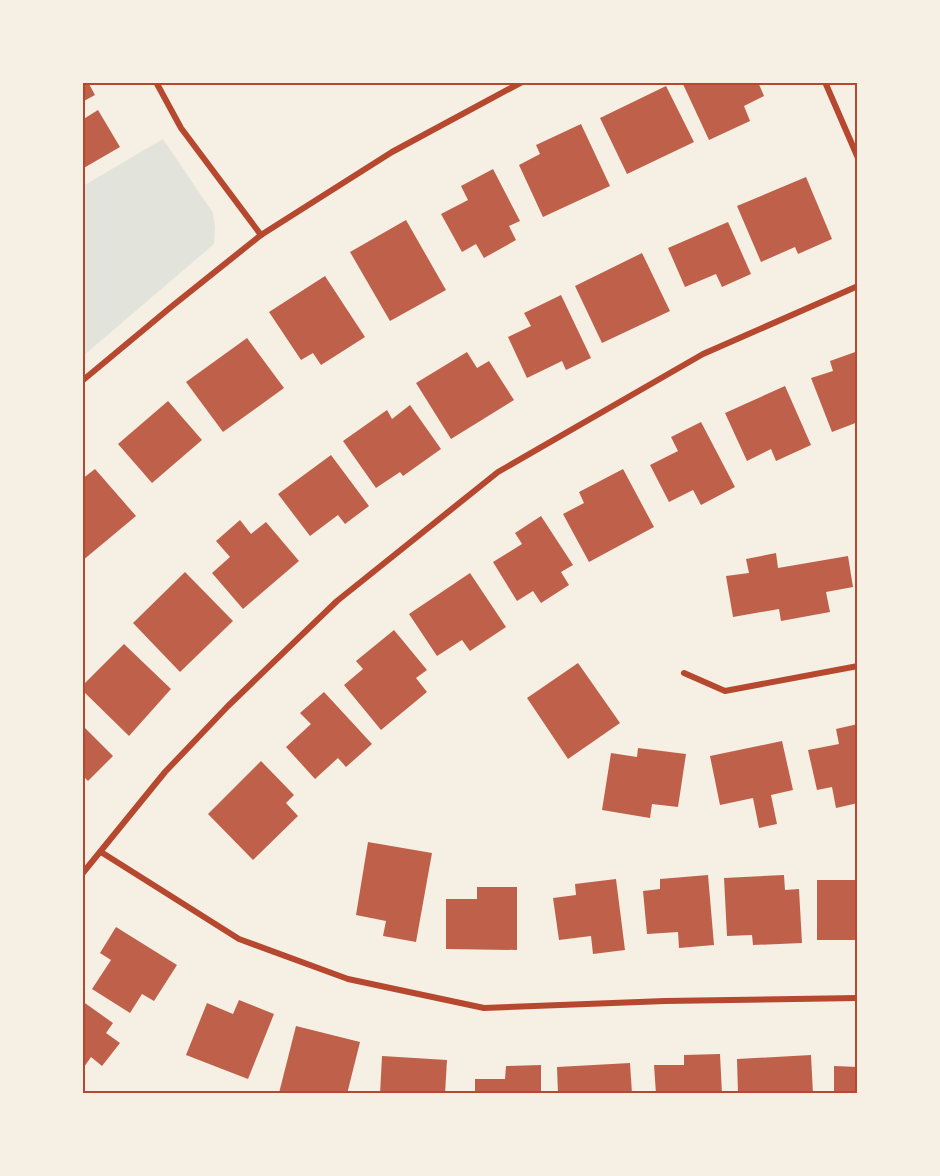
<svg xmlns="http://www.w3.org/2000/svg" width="940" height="1176" viewBox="0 0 940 1176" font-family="'Work Sans',sans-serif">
<rect width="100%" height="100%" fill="#f6efe4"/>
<path fill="#e2e4dc" d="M163 139 213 213 215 228 214 244 83 356V186Z"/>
<g fill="#bf614a">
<path d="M82 82H88L95 95 82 102Z"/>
<path d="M682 82H758L764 96 744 106 750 121 709 140Z"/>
<path d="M666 86 694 142 627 174 600 118Z"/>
<path d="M98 110 120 147 82 169V120Z"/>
<path d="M581 124 610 186 543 217 519 165 540 154 536 145Z"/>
<path d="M493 169 520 221 509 226 516 240 484 258 476 244 462 252 441 214 468 200 461 186Z"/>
<path d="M806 177 832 239 798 254 795 247 761 262 737 206Z"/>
<path d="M406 220 446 290 390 321 350 252Z"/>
<path d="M728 222 751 274 722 287 716 274 685 287 668 248Z"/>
<path d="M642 253 670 311 602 343 575 286Z"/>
<path d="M325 276 365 337 321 365 313 353 301 360 269 312Z"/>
<path d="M561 295 591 358 566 370 562 361 527 378 508 337 531 326 524 313Z"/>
<path d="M247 338 284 388 223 432 186 382Z"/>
<path d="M858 351V422L832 432 811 378 833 371 830 361Z"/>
<path d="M467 352 477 368 489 361 514 400 451 439 416 383Z"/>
<path d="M785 386 811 445 776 461 771 449 747 461 725 413Z"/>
<path d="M168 401 202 440 152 483 118 444Z"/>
<path d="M410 405 441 449 403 476 400 472 376 488 343 441 387 410 392 419Z"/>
<path d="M701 422 735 487 701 505 693 490 669 502 650 465 678 451 671 437Z"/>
<path d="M331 455 369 506 345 524 338 515 310 536 278 494Z"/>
<path d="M95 469 136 516 82 561V479Z"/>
<path d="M623 469 654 527 589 562 563 514 584 503 579 492Z"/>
<path d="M541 516 573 565 561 572 569 585 541 603 533 591 517 601 493 562 522 544 515 533Z"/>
<path d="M240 520 251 534 266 522 299 561 243 609 212 573 230 557 216 541Z"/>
<path d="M776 553 778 568 848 556 853 587 826 592 830 612 781 621 779 609 733 617 726 576 749 573 746 559Z"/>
<path d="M185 572 233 621 180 672 133 623Z"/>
<path d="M470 573 506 627 470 651 462 640 437 656 409 614Z"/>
<path d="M394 630 427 670 416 678 427 692 381 730 344 685 363 669 356 661Z"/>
<path d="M124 644 171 689 129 736 82 690V686Z"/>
<path d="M578 663 620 723 568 759 527 698Z"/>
<path d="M324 692 372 744 346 767 338 758 315 779 286 747 311 724 300 713Z"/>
<path d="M858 724V782H856L858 803 836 808 832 787 817 790 808 750 839 744 836 729Z"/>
<path d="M82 725 113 756 88 781 82 775Z"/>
<path d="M782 741 793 790 771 795 777 824 759 828 753 798 720 805 710 756Z"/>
<path d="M638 748 686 754 678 807 652 804 650 818 602 810 611 753 637 757Z"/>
<path d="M261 761 294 795 286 803 298 816 253 860 208 814Z"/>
<path d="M368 842 432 853 416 942 383 936 386 921 356 915Z"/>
<path d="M708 875 714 945 679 948 678 932 647 934 643 891 660 889V879Z"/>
<path d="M784 875 785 890 799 889 802 943 753 945 752 935 727 936 724 878Z"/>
<path d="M616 879 625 950 593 954 591 936 559 940 553 898 576 895 575 884Z"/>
<rect x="817" y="880" width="41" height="60"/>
<path d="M477 887H517V950L446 949V899H477Z"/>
<path d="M116 927 177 965 154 1001 142 994 130 1013 92 989 111 960 100 953Z"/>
<path d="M239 1000 274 1014 248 1079 186 1055 207 1003 233 1014Z"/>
<path d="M82 1001 113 1023 106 1033 120 1043 102 1066 91 1057 82 1070Z"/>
<path d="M296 1026 360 1042 347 1094 279 1093Z"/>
<path d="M720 1054 722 1094H656L654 1065H684V1055Z"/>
<path d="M811 1055 813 1094H738L737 1059Z"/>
<path d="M382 1056 447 1060 445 1094H380Z"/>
<path d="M630 1063 632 1094H558L557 1067Z"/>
<path d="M541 1065V1094H475V1079H505L506 1066Z"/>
<path d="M834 1066 858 1067V1094H834Z"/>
</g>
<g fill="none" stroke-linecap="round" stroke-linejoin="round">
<g stroke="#b5482f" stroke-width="6">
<path d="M156 82 181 128 261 235"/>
<path d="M825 82 858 158"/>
<path d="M82 381 171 307 261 235 392 152 522 82"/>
<path d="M684 673 725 691 858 666"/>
<path d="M101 852 239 939 348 979 484 1008 665 1001 858 998"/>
<path d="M82 874 165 772 228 706 337 601 498 472 703 354 858 286"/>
</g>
</g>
<rect width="940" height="1176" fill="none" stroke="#f6efe4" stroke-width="168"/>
<rect x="84" y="84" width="772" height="1008" fill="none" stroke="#b5482f" stroke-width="2"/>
</svg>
